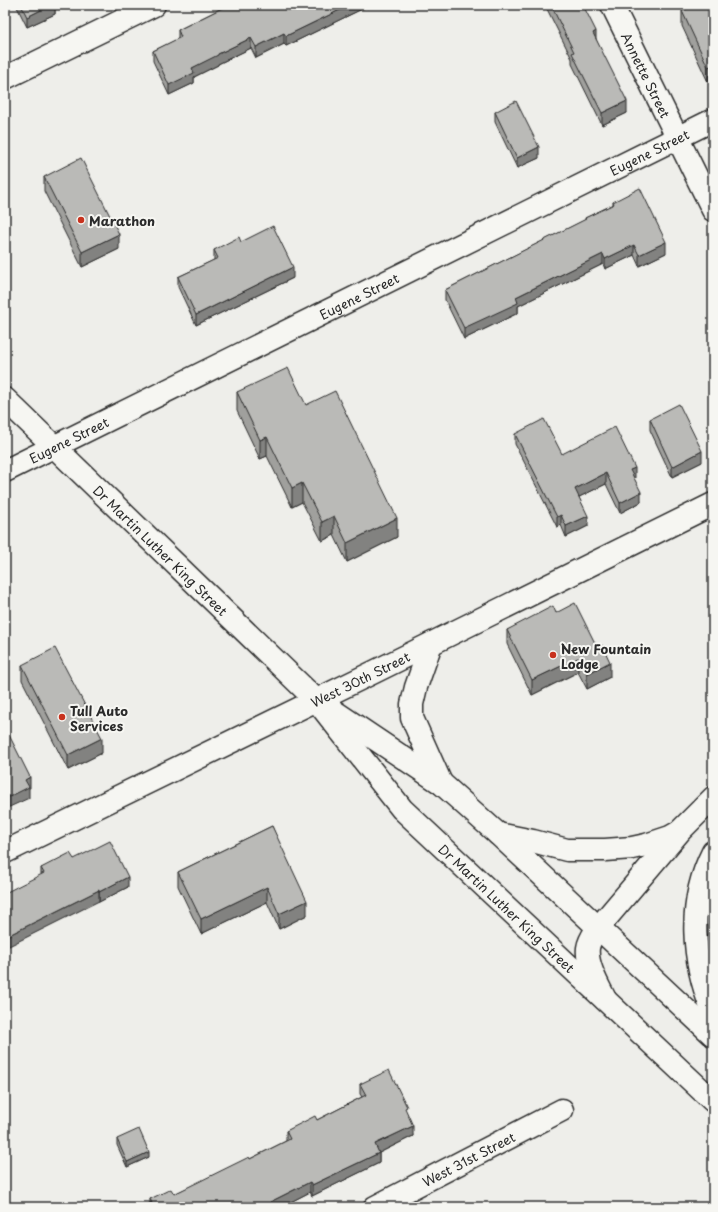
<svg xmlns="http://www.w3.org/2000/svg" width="718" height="1212" viewBox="0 0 718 1212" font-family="'Playpen Sans',sans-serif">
<rect width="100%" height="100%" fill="#eeeeea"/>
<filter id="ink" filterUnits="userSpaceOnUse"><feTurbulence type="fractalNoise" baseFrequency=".025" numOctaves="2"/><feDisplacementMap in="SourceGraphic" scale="8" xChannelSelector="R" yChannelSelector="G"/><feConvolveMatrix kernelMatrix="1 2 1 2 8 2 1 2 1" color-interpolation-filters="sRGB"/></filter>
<g filter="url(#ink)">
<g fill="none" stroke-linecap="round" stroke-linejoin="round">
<g stroke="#2b2b2b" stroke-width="25">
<g id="minor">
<path id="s1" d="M612 5 713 210"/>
<path id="s2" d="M5 471 713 120"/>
<path id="s3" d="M375 1207 562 1110"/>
</g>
</g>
<g stroke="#2b2b2b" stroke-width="25">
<g id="major">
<path d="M5 78 154 5"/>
<path id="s4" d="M5 399 316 700 402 809 713 1101"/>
<path d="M431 644 416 687 412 704V718L441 783"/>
<path d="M332 710 441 783 498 834 713 1035"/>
<path id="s5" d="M5 852 374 672 713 504"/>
</g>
</g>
<g stroke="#2b2b2b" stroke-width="25">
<g id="highway">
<path d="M498 834 533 841 567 850H605L632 848 646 845 670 837 677 833"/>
<path d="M713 852C687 903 692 960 713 1012"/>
<path d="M605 999C598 985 586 964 588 948 589 940 594 934 598 928L681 830 713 798"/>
</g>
</g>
<use href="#minor" stroke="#f6f6f2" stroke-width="22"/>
<use href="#major" stroke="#f6f6f2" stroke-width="22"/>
<use href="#highway" stroke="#f6f6f2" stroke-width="22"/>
</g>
<g fill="#a0a09d" stroke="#2b2b2b">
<path d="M16 5H55V14L27 27Z"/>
<path d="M228 5H374L367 8 366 7 286 46 284 44 256 58 251 48 218 64V65L194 77V83L169 95 153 61V51L178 39V30Z"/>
<path d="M545 5H583L596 39 627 113 602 125 572 64V59Z"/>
<path d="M713 5 708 82 682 26V11Z"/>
<path d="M495 112 539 158 517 168 495 122Z"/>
<path d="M44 177 119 249 82 267 44 191Z"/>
<path d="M613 202 666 253 639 266 634 255 605 269 603 264 518 306V313L464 339 445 300V290L585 220V218L613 205Z"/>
<path d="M241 242 293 278 196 325 178 287V277L214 260V250Z"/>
<path d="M237 392 306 405 397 537 347 562 334 535 322 541 302 502 292 507 267 456 260 459 237 411Z"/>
<path d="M650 419 702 462 672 477 650 430Z"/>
<path d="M515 434 562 454 635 478H634L641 502 620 513 606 484 579 497 588 526 566 537 561 525 557 527 515 444Z"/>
<path d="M556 613 610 677 587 689 578 672 532 695 507 644V630Z"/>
<path d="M22 665 102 753 68 770 22 680Z"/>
<path d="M272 826 307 915 279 929 267 902 201 934 178 886V872Z"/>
<path d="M74 859 128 887 99 902V901L41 874V868Z"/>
<path d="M360 1084 407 1113 413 1136 379 1153V1163L312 1196 310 1192 281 1207H143L150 1203V1199L174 1194 250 1159 286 1141V1131L317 1120 362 1097 360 1094Z"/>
<path d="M117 1139 149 1157 127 1167 117 1145Z"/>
</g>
<g fill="#828280" stroke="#2b2b2b">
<path d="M51 5H55V14L27 27V17Z"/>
<path d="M350 5H366V7L286 46V36Z"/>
<path d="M367 5H374L367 8Z"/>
<path d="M521 5H527L521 8Z"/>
<path d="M596 31V43L593 33Z"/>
<path d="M284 33V44L256 58V47Z"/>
<path d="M251 38V48L218 64V65L194 77V83L169 95V85L192 68 218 54Z"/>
<path d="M713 65V80L708 82V67Z"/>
<path d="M627 101V113L602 125V113Z"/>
<path d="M539 147V158L517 168V158Z"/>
<path d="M119 234V249L82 267V252Z"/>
<path d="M666 242V253L639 266V255Z"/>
<path d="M634 245V255L605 269V259Z"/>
<path d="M603 254V264L518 306V313L464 339V328L516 297Z"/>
<path d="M293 267V278L196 325V315Z"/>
<path d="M267 437V456L260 459V440Z"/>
<path d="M702 451V462L672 477V467Z"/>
<path d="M635 468V478L630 480V470Z"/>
<path d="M606 473V484L575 499V489Z"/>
<path d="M302 483V502L292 507V488Z"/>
<path d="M641 492V502L620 513V503Z"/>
<path d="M561 515V525L557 527V517Z"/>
<path d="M334 516V535L322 541V522Z"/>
<path d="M588 516V526L566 537V526Z"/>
<path d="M397 518V537L347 562V543Z"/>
<path d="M578 658V672L532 695V680Z"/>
<path d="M610 662V677L587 689V674Z"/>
<path d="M102 738V753L68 770V755Z"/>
<path d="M30 777V788H29V798L5 809V799L25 780Z"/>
<path d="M128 877V887L99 902V892Z"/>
<path d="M267 887V902L201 934V919Z"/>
<path d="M99 890V901L5 948V937Z"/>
<path d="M307 901V915L279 929V914Z"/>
<path d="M9 960V970L5 972V962Z"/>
<path d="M413 1126V1136L375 1155V1144Z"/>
<path d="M149 1152V1157L127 1167V1162Z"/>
<path d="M379 1153V1163L312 1196V1185Z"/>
<path d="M310 1182V1192L281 1207H267L270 1202Z"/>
</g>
<g fill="#babab7" stroke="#2b2b2b">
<path d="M21 5H51L27 17Z"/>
<path d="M228 5H350L286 36 284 33 256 47 251 38 218 54V55L192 68 194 73 169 85 153 51 181 37 178 30Z"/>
<path d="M551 5H583L596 31 593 33 627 101 602 113 572 53 574 52Z"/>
<path d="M695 5H713V65L708 67 682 11Z"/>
<path d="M516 101 539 147 517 158 495 112Z"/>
<path d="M81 158 119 234 82 252 44 177Z"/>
<path d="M640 188 666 242 639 255 634 245 605 259 603 254 516 297 518 303 464 328 445 290 586 219 585 218 614 204 613 202Z"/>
<path d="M273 226 293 267 196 315 178 277 218 258 214 250 239 237 241 242Z"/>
<path d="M288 368 306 405 335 391 397 518 347 543 334 516 322 522 302 483 292 488 267 437 260 440 237 392Z"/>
<path d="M679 404 702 451 672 467 650 419Z"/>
<path d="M544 419 562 454 615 427 635 468 630 470 641 492 620 503 606 473 575 489 588 516 566 526 561 515 557 517 515 434Z"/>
<path d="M575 603 597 647 602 645 610 662 587 674 578 658 532 680 507 630 553 606 556 613Z"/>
<path d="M55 648 102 738 68 755 22 665Z"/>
<path d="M7 731 30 777 25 780 29 787 5 799V732Z"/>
<path d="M272 826 307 901 279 914 267 887 201 919 178 872Z"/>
<path d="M110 841 128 877 99 892V890L5 937V893L44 873 41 868 70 853 74 859Z"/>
<path d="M5 952 9 960 5 962Z"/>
<path d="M389 1070 407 1107 405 1108 413 1126 375 1144 379 1153 312 1185 310 1182 270 1202 272 1205 267 1207H143L152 1203 150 1199 171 1189 174 1194 249 1157 250 1159 290 1139 286 1131 315 1116 317 1120 366 1095 360 1084Z"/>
<path d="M139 1129 149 1152 127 1162 117 1139Z"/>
</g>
</g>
<g fill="#c8321e" stroke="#f6f6f2" stroke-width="1.5">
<circle cx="81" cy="220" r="4"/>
<circle cx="553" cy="655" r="4"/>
<circle cx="62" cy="717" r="4"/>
</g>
<g text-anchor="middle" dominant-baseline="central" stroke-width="4" stroke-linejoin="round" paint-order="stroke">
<g font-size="13" fill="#2b2b2b" stroke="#f6f6f2">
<text stroke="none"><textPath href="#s1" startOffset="78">Annette Street</textPath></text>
<text stroke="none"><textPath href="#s2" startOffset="719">Eugene Street</textPath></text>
<text stroke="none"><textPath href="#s2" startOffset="395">Eugene Street</textPath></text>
<text stroke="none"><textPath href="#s2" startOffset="71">Eugene Street</textPath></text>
<text stroke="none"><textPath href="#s4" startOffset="217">Dr Martin Luther King Street</textPath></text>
<text stroke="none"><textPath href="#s5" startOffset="395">West 30th Street</textPath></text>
<text stroke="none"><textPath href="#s4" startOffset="716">Dr Martin Luther King Street</textPath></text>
<text stroke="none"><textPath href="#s3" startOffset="105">West 31st Street</textPath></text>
</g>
<g font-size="13" font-weight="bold" fill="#2b2b2b" stroke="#f6f6f2" text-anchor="start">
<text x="89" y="220">Marathon</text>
<text x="561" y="648">New Fountain<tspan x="561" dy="15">Lodge</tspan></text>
<text x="70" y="710">Tull Auto<tspan x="70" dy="15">Services</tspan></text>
</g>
</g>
<rect width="718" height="1212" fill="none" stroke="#f6f6f2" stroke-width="20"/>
<rect x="10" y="10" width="698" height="1192" fill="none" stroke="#2b2b2b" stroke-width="1.5" filter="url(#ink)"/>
</svg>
